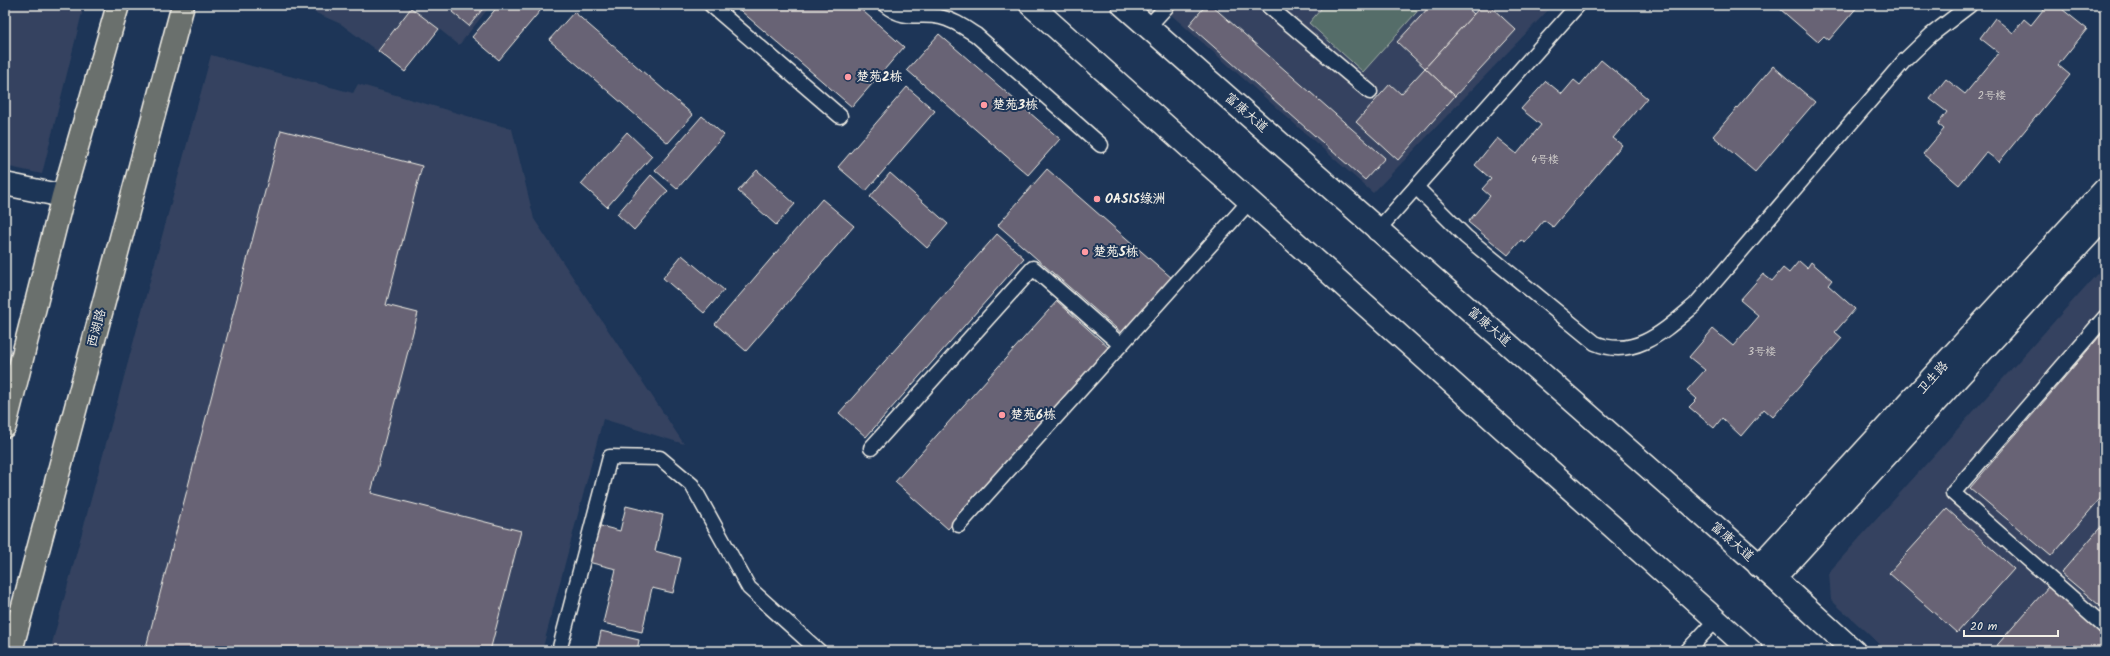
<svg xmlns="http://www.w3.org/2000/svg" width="2110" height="656" viewBox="0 0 2110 656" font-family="Kalam,'LXGW WenKai TC',sans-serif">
<rect width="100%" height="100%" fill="#1d3557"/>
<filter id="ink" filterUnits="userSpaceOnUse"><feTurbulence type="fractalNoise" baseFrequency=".025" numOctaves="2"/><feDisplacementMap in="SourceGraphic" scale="8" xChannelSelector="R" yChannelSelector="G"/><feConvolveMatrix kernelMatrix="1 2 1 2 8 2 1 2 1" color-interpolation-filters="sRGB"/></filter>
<g filter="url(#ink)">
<g fill="#344360">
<path d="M5 5H84L42 174 5 166Z"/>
<path d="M298 5H491L459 45 439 29 405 72 341 24Z"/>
<path d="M1160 5H1553L1373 193Z"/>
<path d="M211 55 353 93 358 84 512 129 534 219 684 444 603 419 542 651H50Z"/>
<path d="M2105 265V651H1887L1831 600 1829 572Z"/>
</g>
<path fill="#556d69" stroke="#a4afa8" d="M1316 5H1423L1363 72 1309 23 1321 9Z"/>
<g fill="#686374" stroke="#f4f1e8">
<path d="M457 5H486L469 26 452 12Z"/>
<path d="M499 5H545L499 60 472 37Z"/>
<path d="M734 5H856L904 47 852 107Z"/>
<path d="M1206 5H1211L1385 158 1365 180 1189 25Z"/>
<path d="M1431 5H1464L1474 14 1425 68 1397 42Z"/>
<path d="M1482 5H1489L1516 30 1455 96 1425 68Z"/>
<path d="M1784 5H1859L1829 40 1824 36 1818 42 1780 9Z"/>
<path d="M2047 5H2057L2087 29 2058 65 2070 75 1999 162 1986 152 1959 185 1923 154 1944 129 1938 124 1947 112 1930 99 1946 79 1965 94 1999 53 1980 38 1995 18 2013 33 2024 19 2031 25Z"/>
<path d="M411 8 439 29 405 72 378 51Z"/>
<path d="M574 12 693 115 668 143 549 40Z"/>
<path d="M939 34 1060 139 1028 175 907 70Z"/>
<path d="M1601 60 1647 98 1613 138 1622 145 1553 227 1544 220 1525 243 1521 240 1508 255 1468 222 1490 196 1482 189 1491 179 1475 165 1497 138 1517 154 1541 125 1521 109 1546 81 1562 94 1574 80 1580 85Z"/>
<path d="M1773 66 1815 102 1755 172 1713 136Z"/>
<path d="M1425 68 1455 96 1398 160 1356 122 1390 84 1401 94Z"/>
<path d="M907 87 935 111 866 191 838 167Z"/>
<path d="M702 116 724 135 677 189 655 170Z"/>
<path d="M281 130 422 166 386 305 418 313 371 493 521 531 490 651H145Z"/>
<path d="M627 132 652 156 607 207 581 184Z"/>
<path d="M1047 169 1173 279 1124 335 998 225Z"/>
<path d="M757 170 795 204 776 225 738 191Z"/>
<path d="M890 173 948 224 927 248 870 197Z"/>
<path d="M651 175 668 191 634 230 617 214Z"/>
<path d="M822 199 854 226 746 351 715 324Z"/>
<path d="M997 234 1024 258 866 437 839 413Z"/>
<path d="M682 255 724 290 704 313 663 278Z"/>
<path d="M1799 261 1807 268 1811 262 1832 280 1828 285 1855 309 1835 332 1842 338 1773 417 1764 409 1741 436 1722 418 1714 428 1689 407 1697 399 1687 390 1705 370 1689 357 1713 329 1733 346 1759 316 1740 300 1763 274 1772 281 1783 268 1789 273Z"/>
<path d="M1057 301 1109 348 948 529 895 482Z"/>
<path d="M2105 330V493L2051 556 1970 488Z"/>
<path d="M626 506 663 515 655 551 681 558 673 593 652 588 642 632 603 623 616 569 588 562 597 525 620 531Z"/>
<path d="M1947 509 2014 569 1957 633 1889 573Z"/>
<path d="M2105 522V610L2061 573Z"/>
<path d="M2048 587 2105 636V647L2101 651H1992Z"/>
<path d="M601 631 639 640 637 651H597Z"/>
</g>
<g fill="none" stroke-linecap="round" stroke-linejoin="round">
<g stroke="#f4f1e8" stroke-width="17">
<g id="lane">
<path d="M711 5 840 116"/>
<path d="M885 5C906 22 920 12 940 17 954 20 965 28 976 35L1101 145"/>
<path d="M1267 5 1370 92"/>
<path d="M1148 27 1168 5"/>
<path d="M1416 187 1466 237 1595 343C1635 360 1665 330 1695 305L1904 61 1931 35 1970 5"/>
<path d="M1375 233 1578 5"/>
<path d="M2105 317 1953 493 2105 627"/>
<path d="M871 448 1033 268 1121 345"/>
<path d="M959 525 1249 202"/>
<path d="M559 651 610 457 660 458 692 485 749 588 819 651"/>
<path d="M1687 651 1716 620"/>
</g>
</g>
<g stroke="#f4f1e8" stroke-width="25">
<g id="street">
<path d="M5 184 63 196"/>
<path d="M1759 566 2105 189"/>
<path d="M1774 578 2105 217"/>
</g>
</g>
<g stroke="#f4f1e8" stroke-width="25">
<g id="secondary">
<path d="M1031 5 1751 651"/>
<path d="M1123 5 1774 578 1854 651"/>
</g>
</g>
<g stroke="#f4f1e8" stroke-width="25">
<g id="primary">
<path d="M5 426 63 196 118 5"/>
<path d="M11 651 183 5"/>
</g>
</g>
<use href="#lane" stroke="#1d3557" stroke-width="14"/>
<use href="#street" stroke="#1d3557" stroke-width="22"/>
<use href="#secondary" stroke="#1d3557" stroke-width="22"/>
<use href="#primary" stroke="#6b706d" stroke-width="22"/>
</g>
</g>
<g fill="#ff9aa2" stroke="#1d3557" stroke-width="1.5">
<circle cx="848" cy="77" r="4"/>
<circle cx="984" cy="105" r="4"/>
<circle cx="1097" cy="199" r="4"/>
<circle cx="1085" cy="252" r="4"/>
<circle cx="1002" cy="415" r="4"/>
</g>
<g text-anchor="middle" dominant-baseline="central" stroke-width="4" stroke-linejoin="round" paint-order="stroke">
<g font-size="11" fill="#d1cecb">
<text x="1992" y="96">2号楼</text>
<text x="1545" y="160">4号楼</text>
<text x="1762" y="352">3号楼</text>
</g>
<g font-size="13" font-weight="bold" fill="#f4f1e8" stroke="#1d3557" text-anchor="start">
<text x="856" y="77">楚苑2栋</text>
<text x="992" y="105">楚苑3栋</text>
<text x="1105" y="199">OASIS绿洲</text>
<text x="1093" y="252">楚苑5栋</text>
<text x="1010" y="415">楚苑6栋</text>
</g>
<g font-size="13" fill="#f4f1e8" stroke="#1d3557">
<text transform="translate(1246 113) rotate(41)">富康大道</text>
<text transform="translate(1489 327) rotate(41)">富康大道</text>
<text transform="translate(97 328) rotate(-75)">西湖路</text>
<text transform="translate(1933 378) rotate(-48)">卫生路</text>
<text transform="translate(1732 542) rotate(41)">富康大道</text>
</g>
</g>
<rect width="2110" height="656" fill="none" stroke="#1d3557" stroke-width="20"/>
<rect x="10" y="10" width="2090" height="636" fill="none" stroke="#f4f1e8" stroke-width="1.5" filter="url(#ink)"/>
<path d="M1964 630v6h94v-6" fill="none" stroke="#f4f1e8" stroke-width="2"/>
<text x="1970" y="630" font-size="12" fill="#f4f1e8" stroke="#1d3557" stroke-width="3" paint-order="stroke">20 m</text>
</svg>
